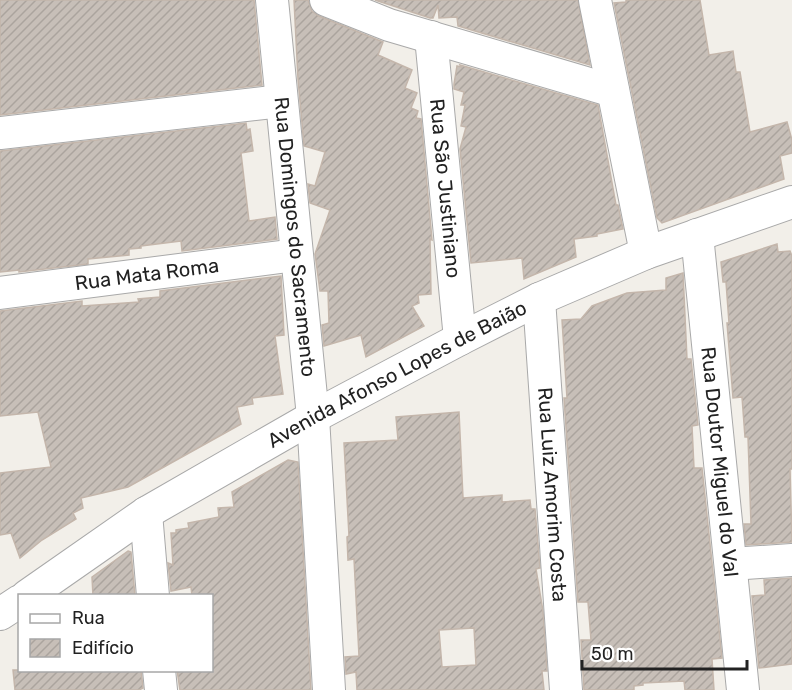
<svg xmlns="http://www.w3.org/2000/svg" width="792" height="690" viewBox="0 0 792 690" font-family="Rubik,sans-serif">
<defs>
<pattern id="building-hatch" width="6" height="6" patternUnits="userSpaceOnUse" patternTransform="scale(1.5)"><rect width="6" height="6" fill="#c7bfb8"/><path d="M-1 1l2-2M0 6l6-6M5 7l2-2" fill="none" stroke="#aba49e"/></pattern>
</defs>
<rect width="100%" height="100%" fill="#f2efe9"/>
<g fill="url(#building-hatch)" stroke="#c4b6ab" stroke-width="1.5" fill-rule="evenodd">
<path d="M0 0H254L262 85 0 115Z"/>
<path d="M294 0H308L312 11 319 16 383 42 378 55 412 70 405 88 417 93 411 108 418 111 416 118 421 119 432 240 430 239 431 294 418 295 419 303 412 306 424 326 366 357 361 335 324 346 322 325 329 323 328 291H320L315 254 330 210 310 203 308 184 315 186 325 152 304 146 298 79Z"/>
<path d="M375 0H578L590 65 458 26 457 17 439 18 438 5 433 18H430Z"/>
<path d="M626 0H700L709 55 733 51 736 72H740L750 132 787 122 792 140V153L780 156 784 179 662 223 657 218 614 3 626 2Z"/>
<path d="M460 65 598 105 616 205H618L623 229 597 234V236L574 239 576 257 524 279 522 258 471 263 460 149 466 127 461 126 465 105H461L464 92 454 89V84L457 66 461 67Z"/>
<path d="M246 123 247 130 250 129 253 151 241 153 249 221 275 217 277 239 182 251 181 241 141 246V248L129 249V255L88 259V264L19 272V270L0 272V151Z"/>
<path d="M777 244 778 252 790 251 792 256V469H790L792 542 746 545 744 524H751L748 437H745L742 397 733 398 727 323H729L726 282H723L721 262Z"/>
<path d="M683 273 687 359H691L698 425 692 426 694 468H702L722 658 712 659 714 690H685L684 681 643 683V685L634 686V690H584L581 640H591L588 602H578L564 398H567L562 320 581 319 592 306 627 293 666 290V278Z"/>
<path d="M281 276 284 335 275 336 283 394 252 398 253 404 237 407 241 424 128 487 81 498 83 508 73 513 76 519 42 540 20 558 11 533 0 535V473L51 467 38 412 0 416V311L82 301V306L139 302 138 299 160 297V291Z"/>
<path d="M459 412 463 498 502 495V502L530 500 531 509H535L540 568 536 569 543 611 547 671H542L544 690H357L356 672 346 674 345 657 359 656 354 559 348 560 347 537 349 536 344 443 398 440 396 417ZM474 628 476 665 442 667 439 630Z"/>
<path d="M288 460 298 462 311 690H180L177 670H212V596H192L191 587 171 591 168 563 173 565 171 533H176V530L189 528 188 523 219 517 218 508 234 507 232 492Z"/>
<path d="M128 551 131 552 135 596H93L92 577Z"/>
<path d="M792 578V664L759 668 752 596 765 595 764 580Z"/>
<path d="M13 670H141L143 688 139 690H15Z"/>
</g>
<g fill="none" stroke-linecap="round" stroke-linejoin="round">
<g stroke="#a9a9a9" stroke-width="34">
<g id="minor">
<path id="s1" d="M272 0 313 417 329 690"/>
<path d="M326 0 389 25 613 91"/>
<path d="M595 0 646 253"/>
<path id="s2" d="M431 37 460 339"/>
<path d="M0 133 281 101"/>
<path id="s3" d="M697 235 743 690"/>
<path id="s4" d="M0 293 296 255"/>
<path id="s5" d="M539 299 566 690"/>
<path d="M146 513 153 596"/>
<path d="M731 564 792 560"/>
<path id="s6" d="M27 596 146 513 313 417 460 339 539 299 646 253 792 202"/>
<path d="M0 614 20 601"/>
<path d="M159 670 161 690"/>
</g>
</g>
<use href="#minor" stroke="#fff" stroke-width="32"/>
</g>
<g text-anchor="middle" dominant-baseline="central" stroke-width="4.5" stroke-linejoin="round" paint-order="stroke">
<g font-size="20" fill="#222" stroke="#fff">
<text stroke="none"><textPath href="#s2" startOffset="152">Rua São Justiniano</textPath></text>
<text stroke="none"><textPath href="#s1" startOffset="238">Rua Domingos do Sacramento</textPath></text>
<text stroke="none"><textPath href="#s4" startOffset="148">Rua Mata Roma</textPath></text>
<text stroke="none"><textPath href="#s6" startOffset="432">Avenida Afonso Lopes de Baião</textPath></text>
<text stroke="none"><textPath href="#s3" startOffset="228">Rua Doutor Miguel do Val</textPath></text>
<text stroke="none"><textPath href="#s5" startOffset="196">Rua Luiz Amorim Costa</textPath></text>
</g>
</g>
<rect x="18" y="594" width="195" height="78" fill="#ffffff" stroke="#a7a7a7" stroke-width="1.5"/>
<rect x="30" y="614" width="30" height="9" fill="#ffffff" stroke="#a7a7a7" stroke-width="1.5"/>
<text x="72" y="624" font-size="18" fill="#222222">Rua</text>
<rect x="30" y="639" width="30" height="18" fill="url(#building-hatch)" stroke="#a7a7a7" stroke-width="1.5"/>
<text x="72" y="654" font-size="18" fill="#222222">Edifício</text>
<path d="M582 660v9h165v-9" fill="none" stroke="#222222" stroke-width="3"/>
<text x="591" y="660" font-size="18" fill="#222222" stroke="#ffffff" stroke-width="4.5" paint-order="stroke">50 m</text>
</svg>
